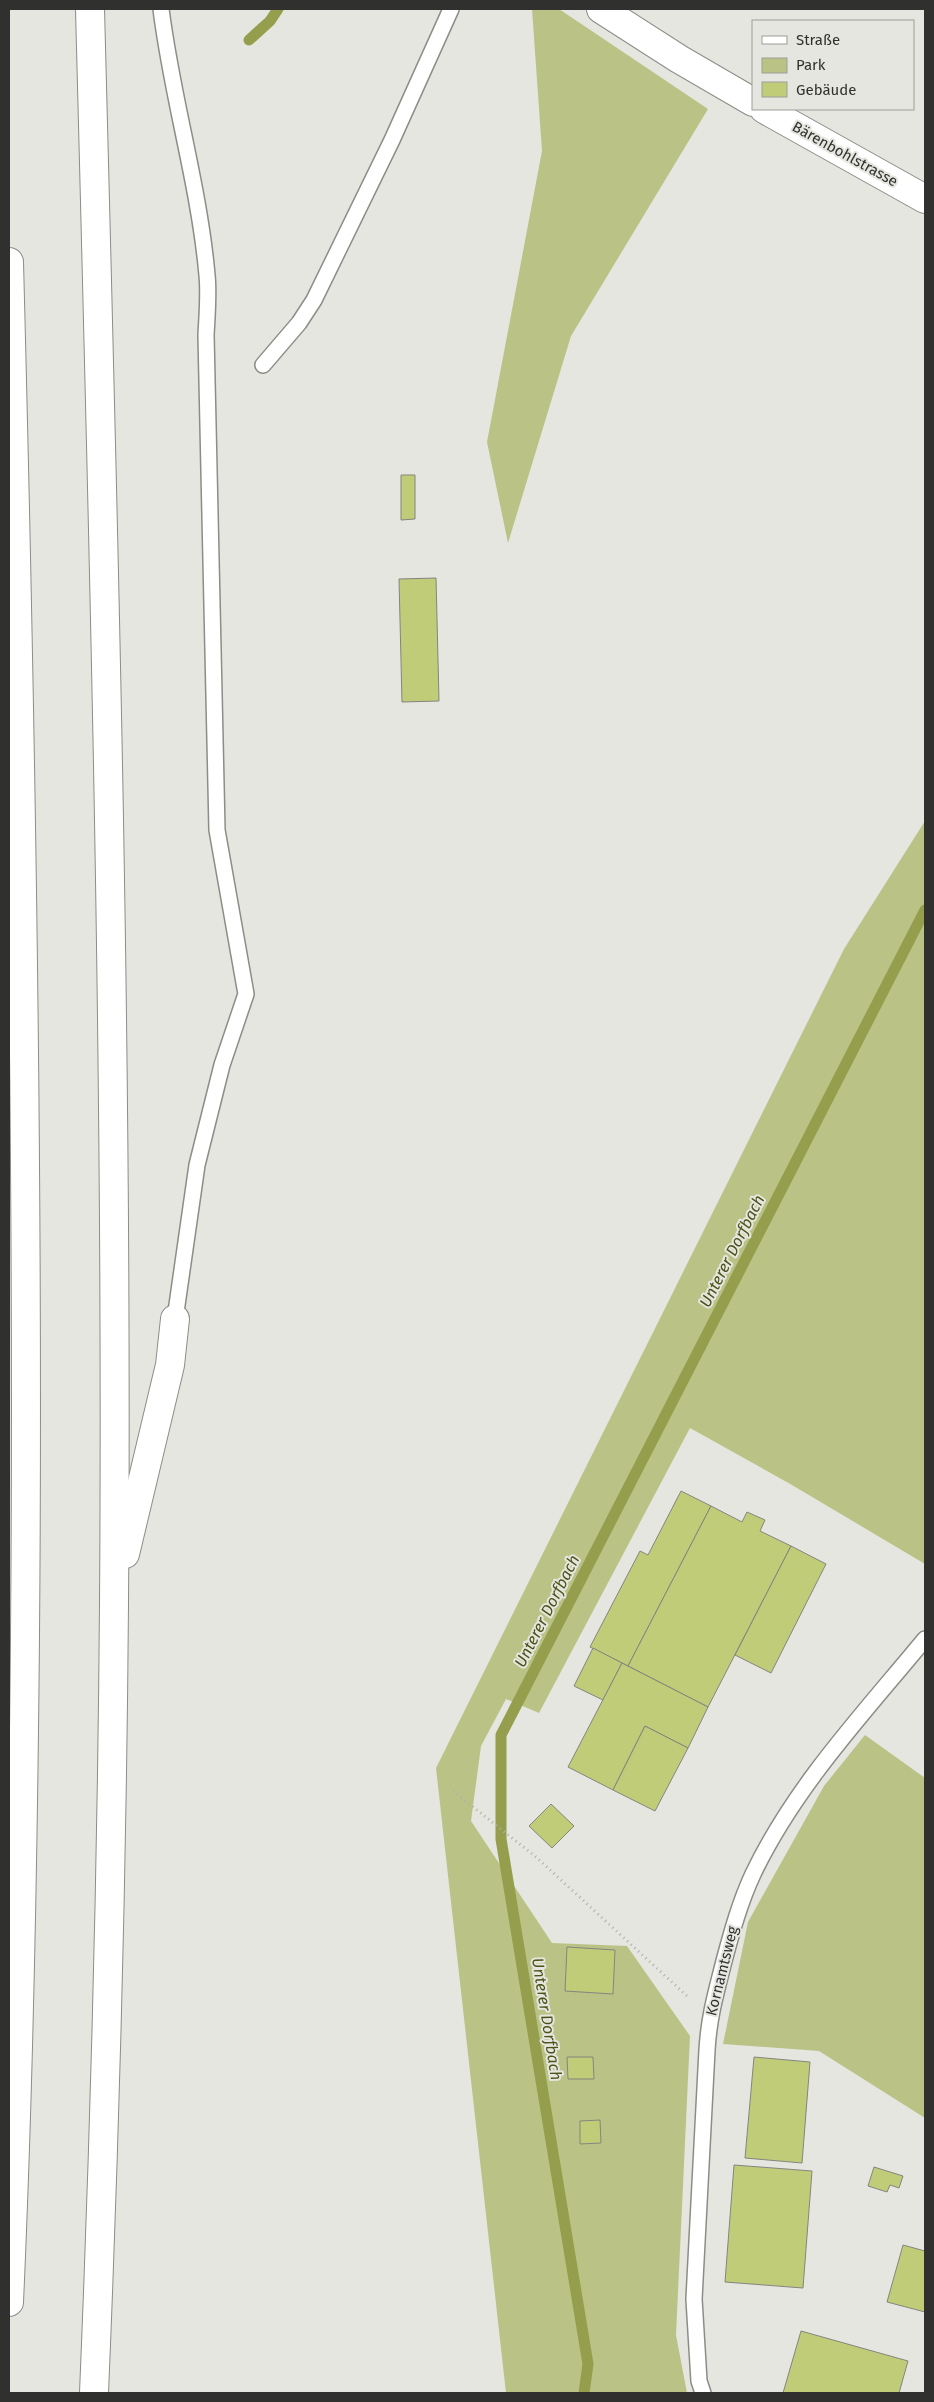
<svg xmlns="http://www.w3.org/2000/svg" width="934" height="2402" viewBox="0 0 934 2402" font-family="'Fira Sans',sans-serif">
<rect width="100%" height="100%" fill="#e5e6df"/>
<g fill="#bac385">
<path d="M532 9H559L708 109 571 336 508 543 487 442 542 151Z"/>
<path d="M925 821V1564L792 1485 690 1428 539 1713 506 1699 481 1746 471 1821 552 1943 627 1946 690 2036 676 2335 687 2393H506L436 1768 844 949Z"/>
<path d="M865 1735 925 1778V2118L819 2051 723 2044 748 1922 824 1786Z"/>
</g>
<g fill="none" stroke-linecap="round" stroke-linejoin="round">
<g stroke="#959e4d" stroke-width="11">
<path d="M249 40 270 21 278 9"/>
<path d="M584 2393 588 2364 501 1839V1735L925 910"/>
</g>
</g>
<g fill="#c1cc79" stroke="#84857f">
<path d="M401 475H415V519L401 520Z"/>
<path d="M436 578 439 701 402 702 399 579Z"/>
<path d="M681 1491 711 1506 628 1666 590 1647 640 1551 648 1555Z"/>
<path d="M711 1506 742 1522 747 1512 765 1520 760 1531 791 1546 708 1707 628 1666Z"/>
<path d="M791 1546 826 1564 771 1673 735 1655Z"/>
<path d="M593 1648 622 1663 603 1700 574 1686Z"/>
<path d="M622 1663 708 1707 688 1748 645 1726 613 1790 568 1767Z"/>
<path d="M645 1726 688 1748 655 1811 613 1790Z"/>
<path d="M551 1804 574 1826 552 1848 529 1826Z"/>
<path d="M567 1947 615 1950 613 1994 565 1991Z"/>
<path d="M567 2057H593L594 2079H568Z"/>
<path d="M754 2057 810 2062 802 2163 745 2158Z"/>
<path d="M600 2120 601 2143 580 2144V2121Z"/>
<path d="M734 2165 812 2171 803 2288 725 2282Z"/>
<path d="M874 2167 903 2176 899 2188 890 2185 887 2192 868 2186Z"/>
<path d="M903 2245 925 2251V2312L887 2302Z"/>
<path d="M801 2331 908 2361 899 2393H783Z"/>
</g>
<g fill="none" stroke-linecap="round" stroke-linejoin="round">
<g stroke="#8c8d86" stroke-width="18">
<g id="service">
<path d="M161 9C172 98 199 185 207 275 209 294 207 315 206 335L217 830 246 994 222 1065 197 1165 175 1319"/>
<path d="M263 365 299 323 314 300 392 140 451 9"/>
<path d="M703 2393 699 2381 694 2299 707 2050C709 2016 716 1993 724 1961 732 1931 740 1902 753 1874 795 1786 864 1713 925 1639"/>
</g>
</g>
<g stroke="#8c8d86" stroke-width="30">
<g id="tertiary">
<path d="M601 9 679 59 753 102"/>
<path d="M764 109 925 199"/>
</g>
</g>
<g stroke="#8c8d86" stroke-width="30">
<g id="motorway">
<path d="M90 9C104 540 118 1071 114 1603 112 1866 105 2130 94 2393"/>
<path d="M9 262C21 720 29 1178 25 1636 23 1858 19 2080 9 2302"/>
<path d="M125 1554 170 1365 175 1319"/>
</g>
</g>
<path stroke="#afb0aa" stroke-width="3" stroke-dasharray="1 4" stroke-linecap="butt" d="M453 1791 536 1857 687 1996"/>
<use href="#service" stroke="#fff" stroke-width="15"/>
<use href="#tertiary" stroke="#fff" stroke-width="28"/>
<use href="#motorway" stroke="#fff" stroke-width="28"/>
</g>
<g text-anchor="middle" dominant-baseline="central" stroke-width="4" stroke-linejoin="round" paint-order="stroke">
<g font-size="15" fill="#30312e" stroke="#e5e6df">
<text transform="translate(845 154) rotate(29)">Bärenbohlstrasse</text>
<text transform="translate(722 1971) rotate(-76)">Kornamtsweg</text>
</g>
<g font-size="16" font-style="italic" fill="#4d5316" stroke="#e5e6df">
<text transform="translate(732 1251) rotate(-63)">Unterer Dorfbach</text>
<text transform="translate(547 1611) rotate(-63)">Unterer Dorfbach</text>
<text transform="translate(547 2019) rotate(81)">Unterer Dorfbach</text>
</g>
</g>
<rect width="934" height="2402" fill="none" stroke="#30312e" stroke-width="20"/>
<rect x="752" y="20" width="162" height="90" fill="#e5e6df" stroke="#9d9e98"/>
<rect x="762" y="36" width="25" height="8" fill="#ffffff" stroke="#9d9e98"/>
<text x="796" y="45" font-size="15" fill="#30312e">Straße</text>
<rect x="762" y="58" width="25" height="15" fill="#bac385" stroke="#9d9e98"/>
<text x="796" y="70" font-size="15" fill="#30312e">Park</text>
<rect x="762" y="82" width="25" height="15" fill="#c1cc79" stroke="#9d9e98"/>
<text x="796" y="95" font-size="15" fill="#30312e">Gebäude</text>
</svg>
